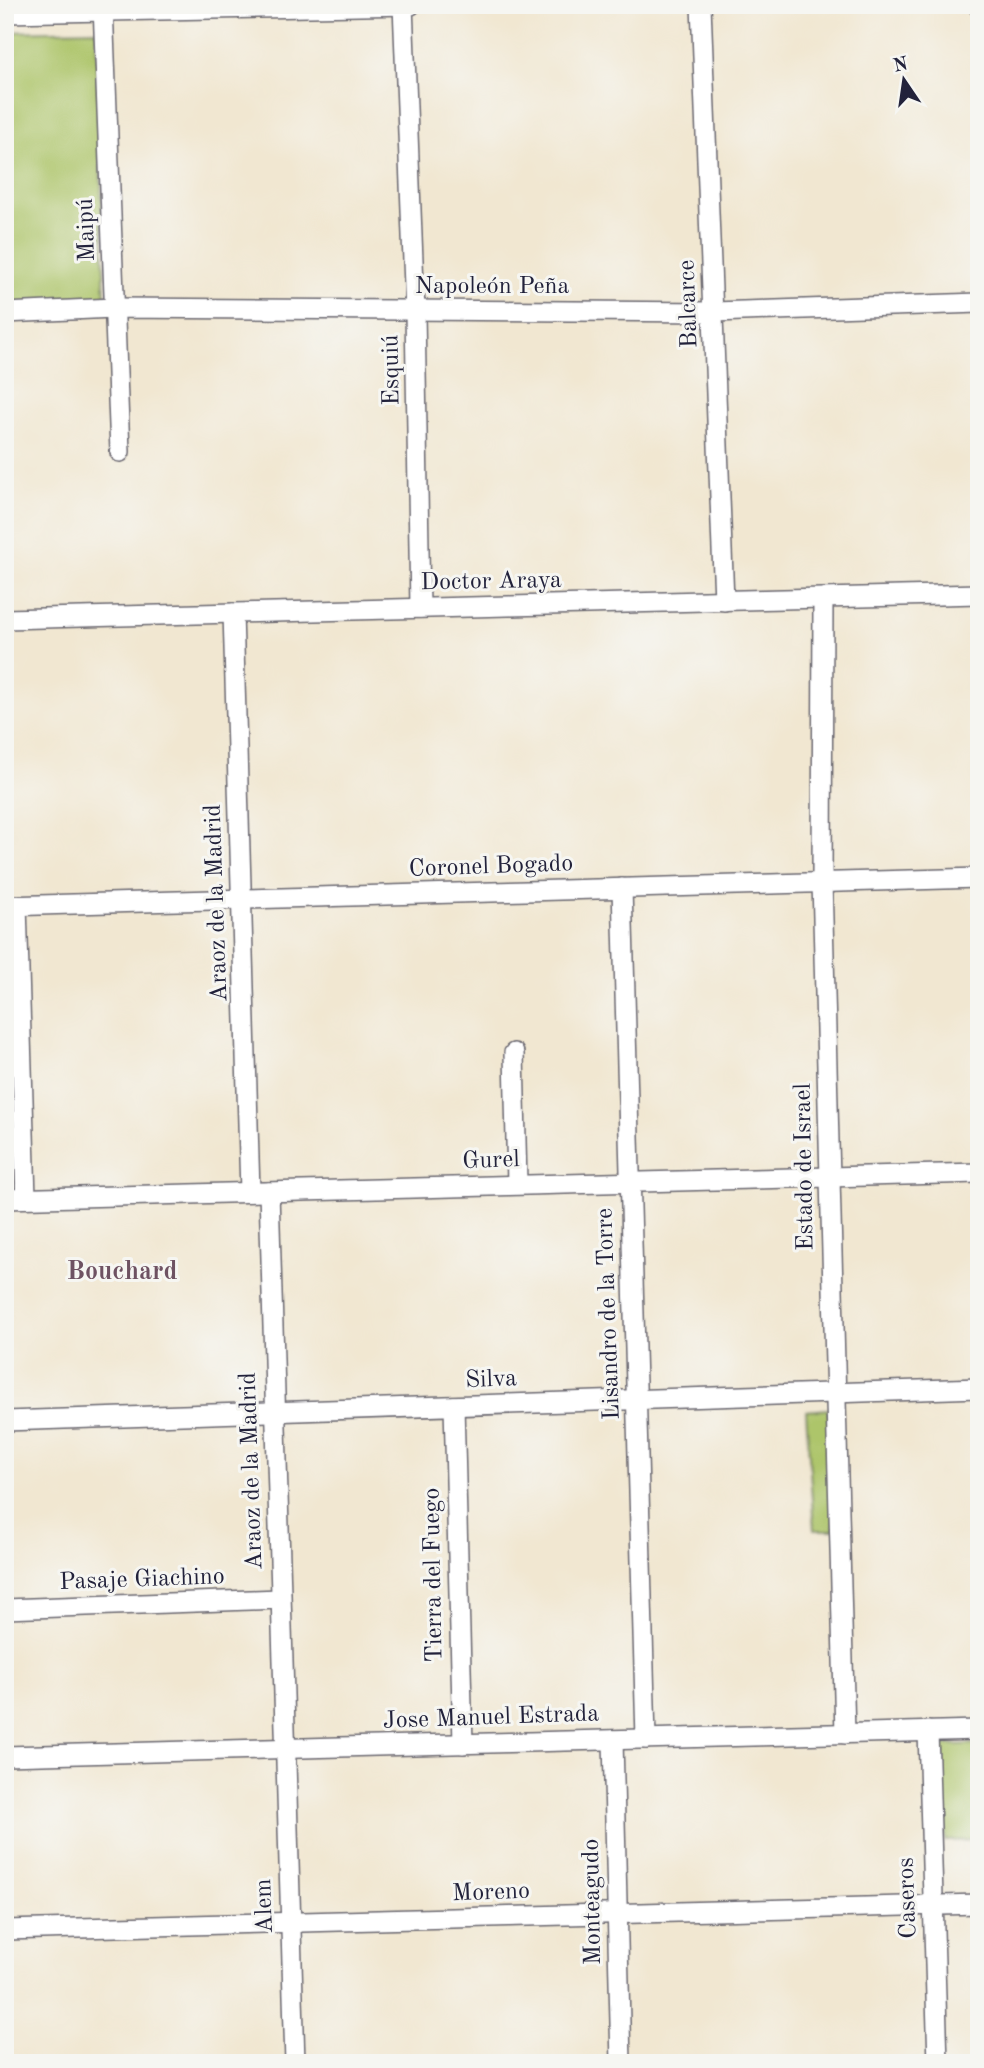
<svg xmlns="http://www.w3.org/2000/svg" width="984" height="2068" viewBox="0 0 984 2068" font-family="'Old Standard TT',serif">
<rect width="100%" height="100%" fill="#f6f6f2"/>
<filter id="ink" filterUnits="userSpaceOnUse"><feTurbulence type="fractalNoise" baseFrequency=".0143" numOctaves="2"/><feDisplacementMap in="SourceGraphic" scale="14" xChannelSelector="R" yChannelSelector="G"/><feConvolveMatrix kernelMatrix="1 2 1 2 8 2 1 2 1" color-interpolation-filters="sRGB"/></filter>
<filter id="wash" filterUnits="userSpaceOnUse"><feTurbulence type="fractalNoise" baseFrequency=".00686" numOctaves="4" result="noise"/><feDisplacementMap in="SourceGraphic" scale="28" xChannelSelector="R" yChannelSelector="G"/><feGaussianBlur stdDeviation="1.57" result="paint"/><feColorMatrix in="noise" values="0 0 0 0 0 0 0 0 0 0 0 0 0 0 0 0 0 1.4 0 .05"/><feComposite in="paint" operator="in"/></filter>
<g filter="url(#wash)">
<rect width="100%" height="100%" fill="#f1e7d1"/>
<g fill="#adc56a" stroke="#687452" stroke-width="2">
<path d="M96 30 105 303 5 304V32Z"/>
<path d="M828 1409 834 1530H814L806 1411Z"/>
<path d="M979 1744V1840L945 1841 942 1745Z"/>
</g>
</g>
<g filter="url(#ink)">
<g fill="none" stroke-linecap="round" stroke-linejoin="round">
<g stroke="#6a6770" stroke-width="22">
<g id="street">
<path d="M103 5 120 452"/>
<path d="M403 5 415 312 420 608"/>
<path d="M701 5 724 601"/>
<path d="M978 5 979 7"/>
<path d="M5 13 411 5"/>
<path d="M5 313 114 308 714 312 979 303"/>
<path d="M823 598 822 882 845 1734"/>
<path d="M233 613 250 1192"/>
<path d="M5 619 979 594"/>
<path d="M622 888 646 1739"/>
<path d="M17 905 26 1198"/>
<path d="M5 906 979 878"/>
<path d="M514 1053 517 1184"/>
<path d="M269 1192 295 2063"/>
<path d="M5 1199 979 1173"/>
<path d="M454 1406 463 1744"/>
<path d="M5 1421 979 1388"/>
<path d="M5 1609 280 1599"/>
<path d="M928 1731 938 2063"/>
<path d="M613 1740 621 2063"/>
<path d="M5 1756 979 1730"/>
<path d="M5 1930 979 1904"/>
</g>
</g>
<use href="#street" stroke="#fff" stroke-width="19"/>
</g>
</g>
<g text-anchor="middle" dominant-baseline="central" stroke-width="6" stroke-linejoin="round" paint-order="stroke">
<g font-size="24" fill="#22223b" stroke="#f6f6f2">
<text transform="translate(87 230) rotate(-92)">Maipú</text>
<text x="492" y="287">Napoleón Peña</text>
<text transform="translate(689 304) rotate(-92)">Balcarce</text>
<text transform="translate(392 370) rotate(-91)">Esquiú</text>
<text transform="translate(491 582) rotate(-1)">Doctor Araya</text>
<text transform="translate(491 867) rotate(-2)">Coronel Bogado</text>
<text transform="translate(217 903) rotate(-92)">Araoz de la Madrid</text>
<text transform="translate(491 1161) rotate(-2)">Gurel</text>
<text transform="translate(805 1167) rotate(-91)">Estado de Israel</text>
<text transform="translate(609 1314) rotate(-92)">Lisandro de la Torre</text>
<text transform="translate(491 1380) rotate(-2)">Silva</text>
<text transform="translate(252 1471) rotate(-92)">Araoz de la Madrid</text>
<text transform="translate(434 1575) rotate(-91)">Tierra del Fuego</text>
<text transform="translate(142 1580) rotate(-2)">Pasaje Giachino</text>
<text transform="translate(491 1718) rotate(-2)">Jose Manuel Estrada</text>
<text transform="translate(491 1893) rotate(-2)">Moreno</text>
<text transform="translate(908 1898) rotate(-92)">Caseros</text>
<text transform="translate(593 1902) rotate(-91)">Monteagudo</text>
<text transform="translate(265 1906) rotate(-92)">Alem</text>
</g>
<g font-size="26" font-weight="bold" fill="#6e5262" stroke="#f6f6f2">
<text x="122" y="1272">Bouchard</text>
</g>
</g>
<rect width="984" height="2068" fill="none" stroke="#f6f6f2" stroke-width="28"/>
<g transform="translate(904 80) rotate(347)" stroke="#f6f6f2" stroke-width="5" paint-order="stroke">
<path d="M0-5L12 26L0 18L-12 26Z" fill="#22223b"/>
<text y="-10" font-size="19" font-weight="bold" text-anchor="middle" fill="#22223b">N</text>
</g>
</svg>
